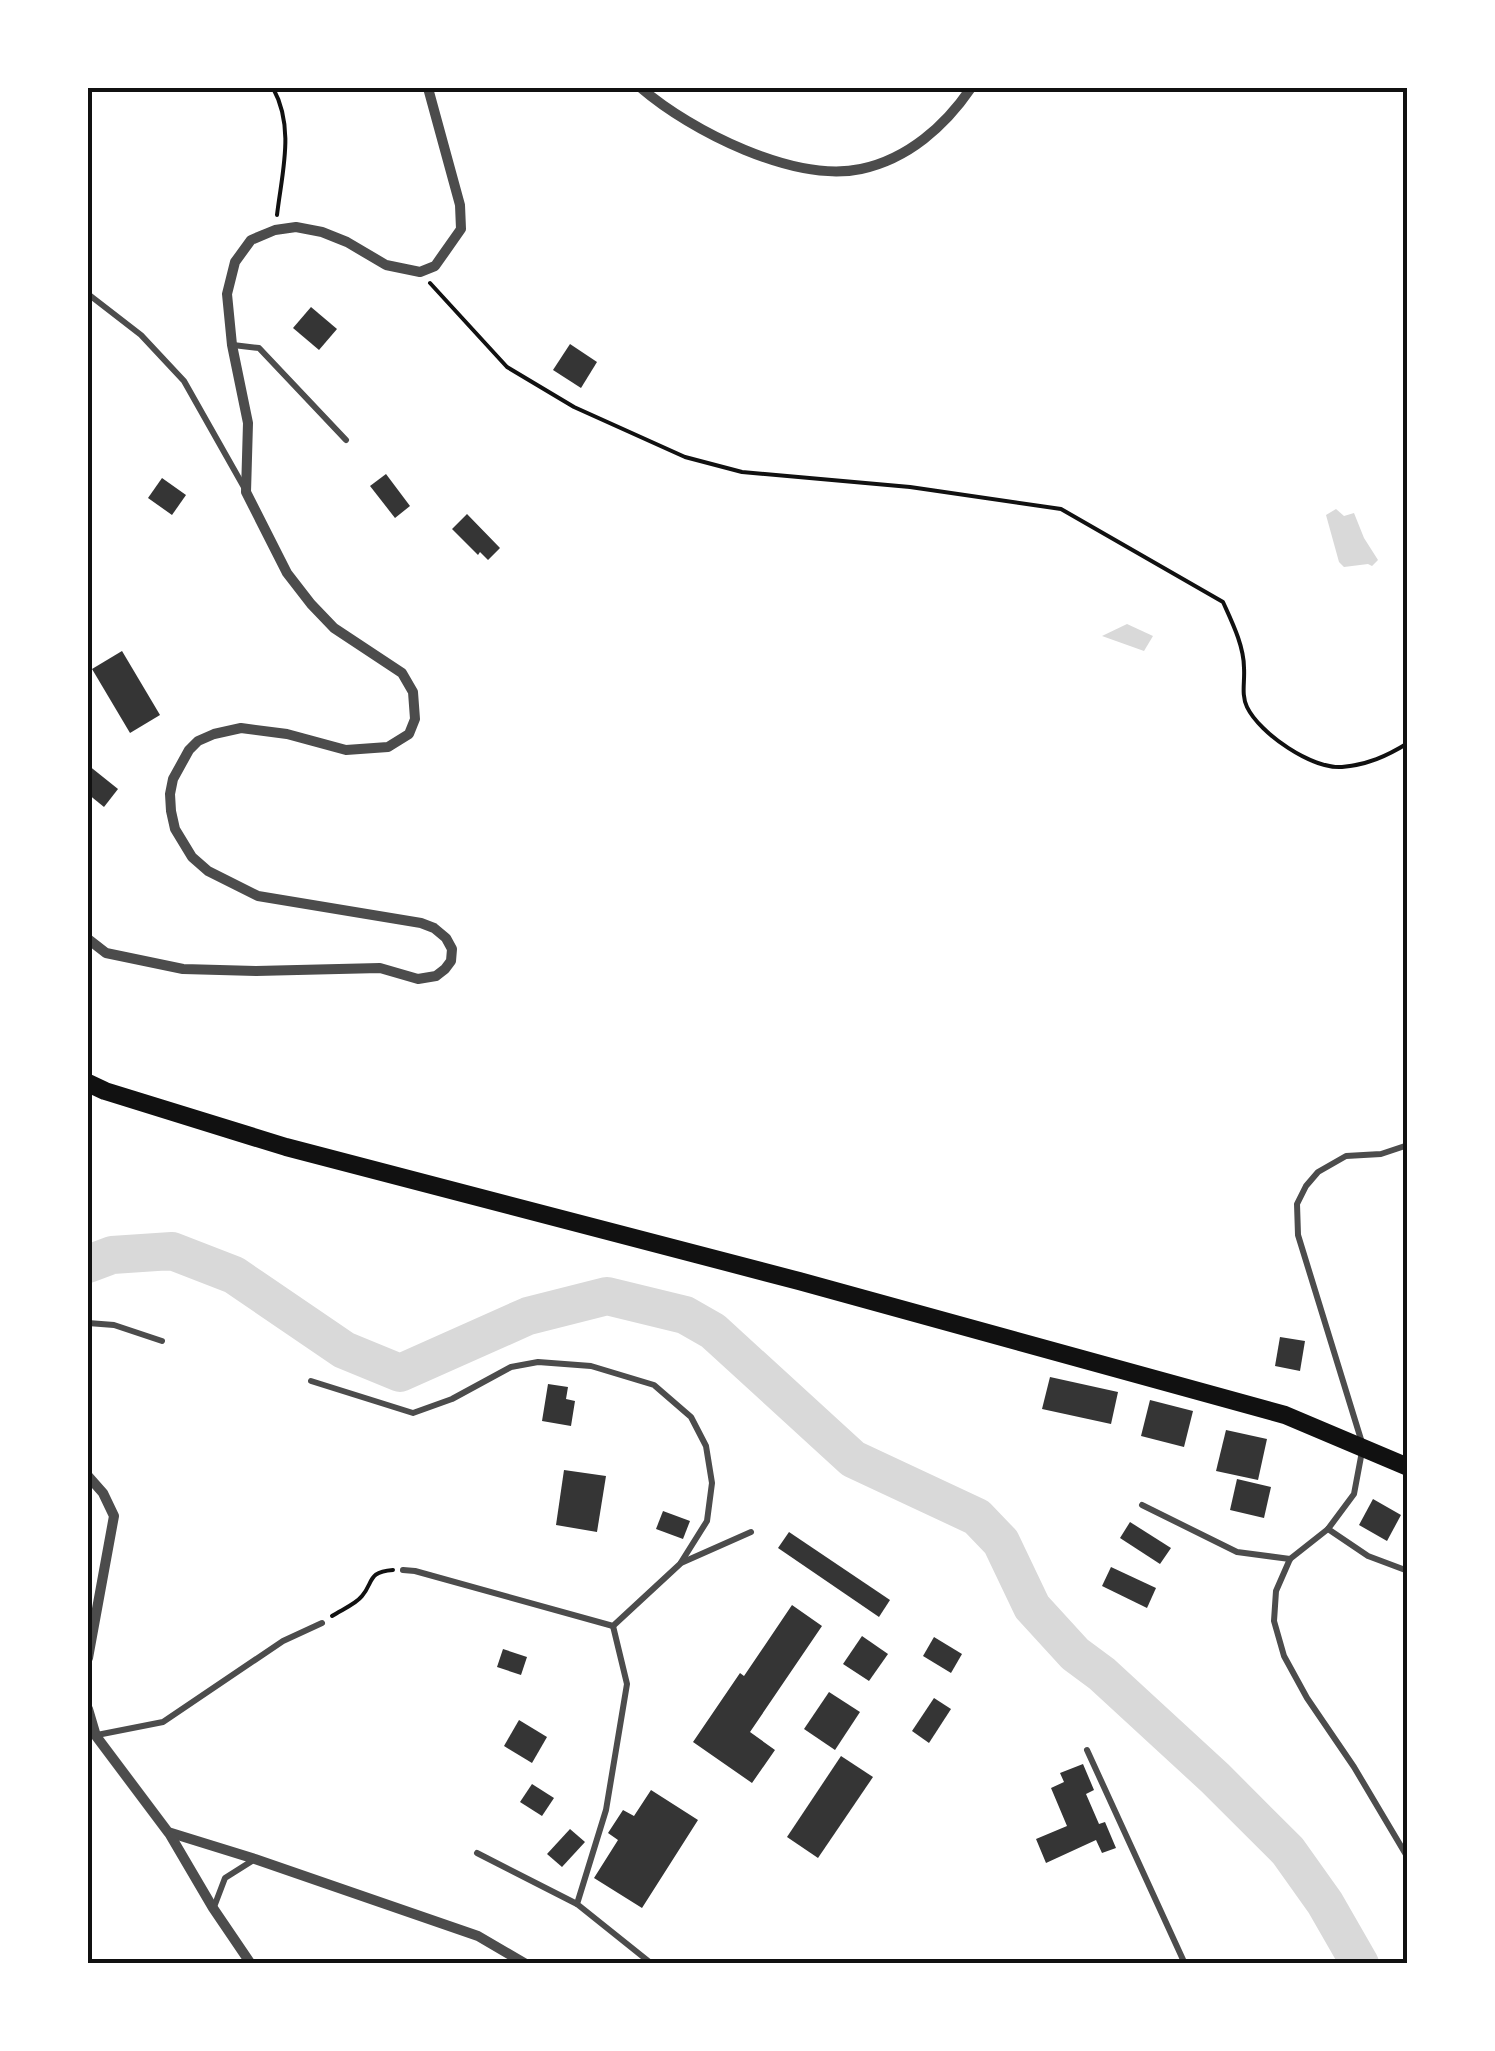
<svg xmlns="http://www.w3.org/2000/svg" width="1495" height="2051" viewBox="0 0 1495 2051" font-family="'Source Sans 3',sans-serif">
<rect width="100%" height="100%" fill="#fff"/>
<g fill="#d9d9d9">
<path d="M1336 509 1344 516 1354 513 1364 538 1378 560 1372 566 1368 564 1344 567 1339 562 1326 515Z"/>
<path d="M1127 624 1153 636 1144 651 1102 636Z"/>
</g>
<g fill="none" stroke-linecap="round" stroke-linejoin="round">
<path stroke="#d9d9d9" stroke-width="38" d="M88 1264 112 1255 172 1251 234 1275 344 1350 400 1373 528 1316 607 1296 685 1315 713 1331 853 1459 977 1517 1001 1542 1032 1607 1075 1654 1102 1674 1215 1778 1288 1851 1325 1903 1360 1964"/>
</g>
<g fill="#353535">
<path d="M311 307 337 329 319 350 293 328Z"/>
<path d="M570 344 597 362 581 388 553 370Z"/>
<path d="M386 474 410 506 395 518 370 486Z"/>
<path d="M162 478 186 495 172 515 148 498Z"/>
<path d="M467 514 500 548 488 560 480 552 478 555 452 529Z"/>
<path d="M122 651 160 715 130 733 92 669Z"/>
<path d="M88 765 118 789 104 807 88 794Z"/>
<path d="M1280 1337 1305 1341 1300 1371 1275 1366Z"/>
<path d="M1050 1377 1118 1392 1111 1424 1042 1409Z"/>
<path d="M548 1384 568 1387 566 1399 575 1401 571 1426 542 1421Z"/>
<path d="M1150 1400 1193 1411 1184 1447 1141 1436Z"/>
<path d="M1226 1430 1267 1439 1258 1480 1216 1471Z"/>
<path d="M564 1470 606 1476 597 1532 556 1525Z"/>
<path d="M1237 1479 1271 1487 1264 1518 1230 1510Z"/>
<path d="M1373 1499 1401 1515 1387 1541 1359 1525Z"/>
<path d="M663 1511 690 1521 683 1539 656 1529Z"/>
<path d="M1130 1522 1171 1548 1160 1564 1120 1538Z"/>
<path d="M789 1532 890 1600 879 1617 778 1548Z"/>
<path d="M1111 1567 1156 1588 1147 1608 1102 1586Z"/>
<path d="M792 1605 822 1626 750 1732 775 1750 752 1783 693 1742 740 1673 744 1676Z"/>
<path d="M862 1636 888 1654 869 1681 843 1664Z"/>
<path d="M934 1637 962 1654 951 1673 923 1656Z"/>
<path d="M503 1649 527 1657 521 1675 497 1667Z"/>
<path d="M829 1692 860 1712 835 1750 804 1729Z"/>
<path d="M934 1698 951 1709 929 1743 912 1731Z"/>
<path d="M519 1720 547 1737 532 1763 504 1746Z"/>
<path d="M841 1756 873 1777 818 1858 787 1837Z"/>
<path d="M1083 1764 1094 1790 1086 1794 1099 1824 1105 1822 1116 1848 1102 1853 1096 1840 1046 1863 1036 1839 1067 1826 1051 1788 1064 1782 1060 1773Z"/>
<path d="M532 1784 554 1798 542 1816 520 1802Z"/>
<path d="M651 1790 698 1820 642 1908 594 1878 618 1840 608 1833 623 1810 634 1816Z"/>
<path d="M570 1829 585 1842 562 1867 547 1854Z"/>
</g>
<g fill="none" stroke-linecap="round" stroke-linejoin="round">
<g stroke="#111" stroke-width="4">
<path d="M273 88C295 128 282 172 277 215"/>
<path d="M430 283 507 367 574 407 685 457 742 472 910 487 1061 509 1223 602C1232 622 1244 646 1244 668 1245 682 1241 694 1247 707 1260 734 1312 769 1342 767 1367 765 1387 756 1408 743"/>
<path d="M332 1616C341 1610 356 1604 362 1596 374 1582 367 1572 393 1570"/>
</g>
<g stroke="#4c4c4c" stroke-width="6">
<path d="M88 294 141 335 184 381 245 489"/>
<path d="M233 345 259 348 346 440"/>
<path d="M1408 1145 1381 1154 1346 1156 1318 1172 1306 1186 1297 1204 1298 1235 1363 1446 1354 1494 1328 1529 1290 1559 1276 1591 1274 1621 1284 1656 1307 1698 1354 1767 1408 1858"/>
<path d="M88 1323 114 1325 162 1341"/>
<path d="M311 1381 413 1413 452 1399 511 1367 538 1362 591 1366 654 1385 691 1417 706 1446 712 1483 707 1521 680 1564 613 1626 415 1571 403 1570"/>
<path d="M1142 1505 1237 1552 1290 1559"/>
<path d="M1328 1529 1368 1556 1408 1571"/>
<path d="M681 1563 751 1532"/>
<path d="M613 1626 627 1684 606 1810 577 1904 652 1964"/>
<path d="M97 1735 163 1722 283 1641 322 1623"/>
<path d="M1087 1750 1185 1964"/>
<path d="M477 1853 577 1904"/>
<path d="M214 1907 225 1878 255 1859"/>
</g>
<g stroke="#4c4c4c" stroke-width="10">
<path d="M641 88C691 131 794 183 861 169 908 159 945 126 971 88"/>
<path d="M88 939 106 953 183 969 256 971 380 968 418 979 436 976 445 969 451 961 452 949 446 938 434 928 421 923 258 896 208 871 192 857 175 829 171 811 170 794 173 779 189 750 198 741 214 734 241 728 287 734 346 750 388 747 409 734 415 719 413 692 402 673 334 628 311 604 287 573 246 492 248 423 232 345 227 294 235 262 251 240 275 230 296 227 322 232 347 242 386 265 420 272 435 266 461 229 460 205 428 88"/>
<path d="M88 1476 103 1493 114 1516 88 1658"/>
<path d="M88 1709 96 1736 168 1832 255 1859 478 1936 526 1964"/>
<path d="M169 1833 213 1908 251 1964"/>
</g>
<path stroke="#111" stroke-width="18" d="M88 1083 105 1091 286 1147 799 1281 1285 1415 1408 1467"/>
</g>
<rect width="1495" height="2051" fill="none" stroke="#ffffff" stroke-width="180"/>
<rect x="90" y="90" width="1315" height="1871" fill="none" stroke="#111" stroke-width="4"/>
</svg>
